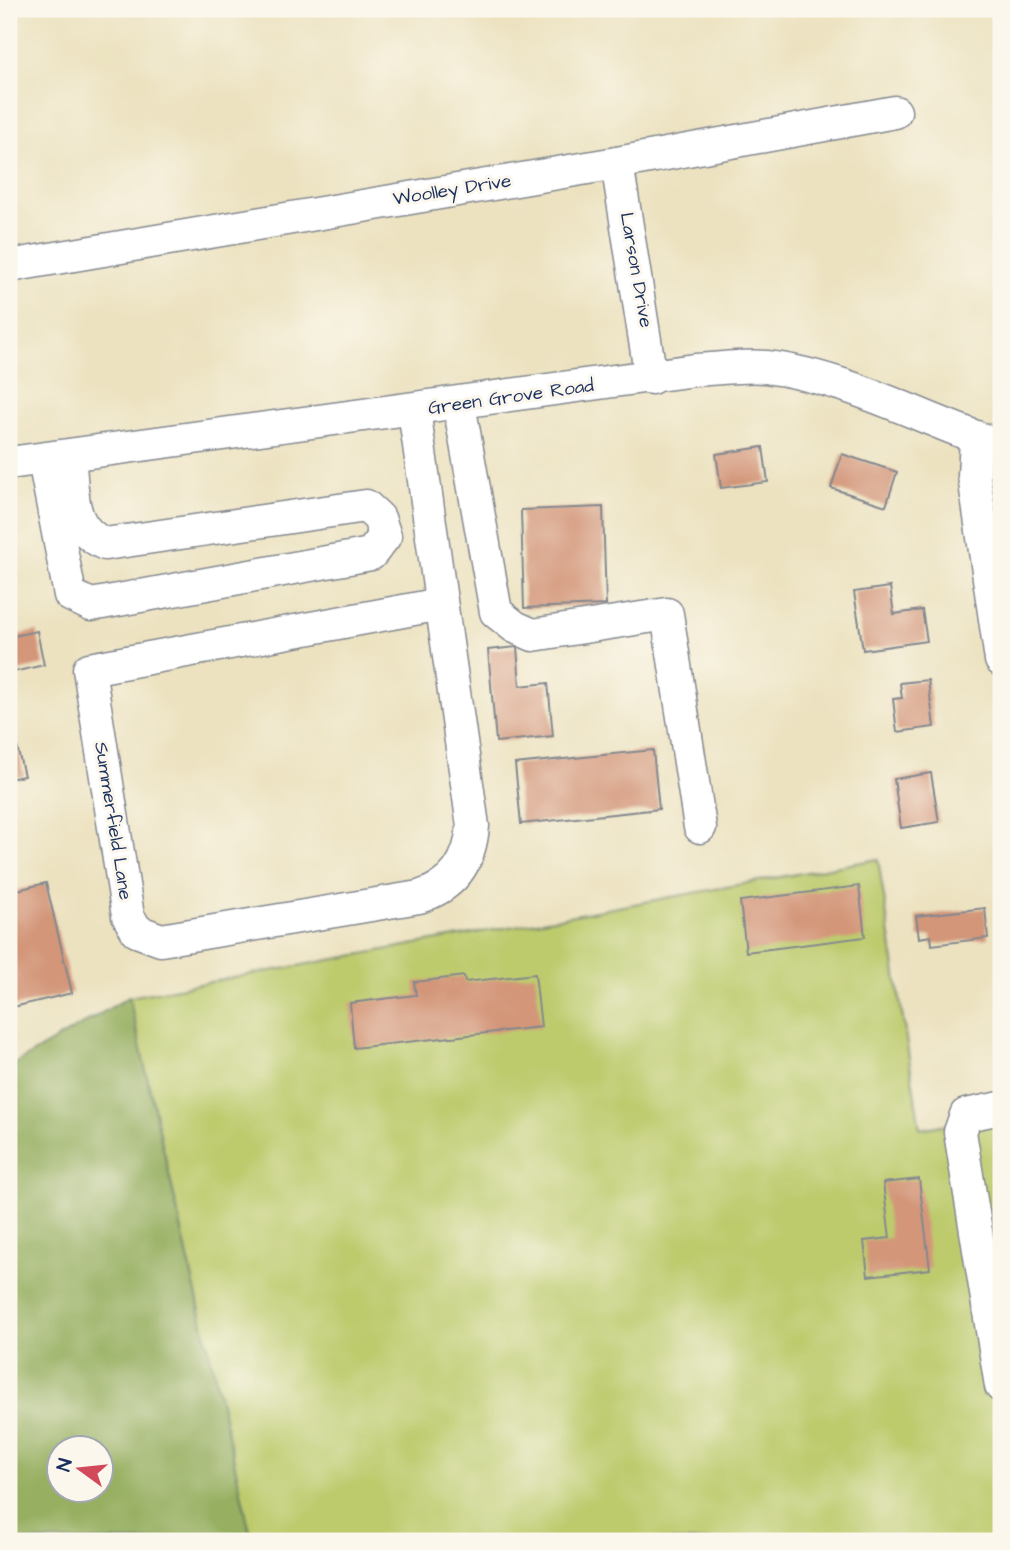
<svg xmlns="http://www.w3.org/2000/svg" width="1010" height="1550" viewBox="0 0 1010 1550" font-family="'Architects Daughter',sans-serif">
<rect width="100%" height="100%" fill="#fbf7ec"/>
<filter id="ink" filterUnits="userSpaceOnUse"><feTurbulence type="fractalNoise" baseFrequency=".0143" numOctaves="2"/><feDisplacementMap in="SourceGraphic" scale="14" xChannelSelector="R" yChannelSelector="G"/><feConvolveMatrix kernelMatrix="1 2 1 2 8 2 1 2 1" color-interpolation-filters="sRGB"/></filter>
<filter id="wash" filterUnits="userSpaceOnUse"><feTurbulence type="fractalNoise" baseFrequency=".00686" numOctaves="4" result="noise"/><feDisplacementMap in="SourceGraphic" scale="28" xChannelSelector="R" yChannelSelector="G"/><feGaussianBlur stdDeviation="1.57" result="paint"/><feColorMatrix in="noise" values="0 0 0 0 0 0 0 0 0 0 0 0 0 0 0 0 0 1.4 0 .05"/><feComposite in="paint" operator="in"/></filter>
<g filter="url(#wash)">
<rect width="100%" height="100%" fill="#ece2c0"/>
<path fill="#bdcb6d" stroke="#6c7d66" stroke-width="2" d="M878 859 920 1129 1001 1114V1541H252L129 997Z"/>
<path fill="#96af60" stroke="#586f5f" stroke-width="2" fill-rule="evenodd" d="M129 997 252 1541H9V1067ZM60 1448H102V1490H60Z"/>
<g id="blocks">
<g fill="#d39679">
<path d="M763 447 768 482 721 488 716 454Z"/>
<path d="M842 454 897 472 886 506 831 488Z"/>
<path d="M603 507 606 605 524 608 521 510Z"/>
<path d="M890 587 894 614 922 610 927 641 863 650 854 592Z"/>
<path d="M37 631 44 665 9 673V637Z"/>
<path d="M517 647 520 686 548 683 553 736 496 742 488 650Z"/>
<path d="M928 680 934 727 897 732 893 699 902 698 900 683Z"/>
<path d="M9 712 24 776 9 779Z"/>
<path d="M653 750 659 809 521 824 515 764Z"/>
<path d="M931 773 939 822 901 828 894 779Z"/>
<path d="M46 883 72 993 9 1008V892Z"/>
<path d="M859 886 865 937 746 952 740 901Z"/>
<path d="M985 908 988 938 932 945 931 936 919 938 916 916Z"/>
<path d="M535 974 541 1027 354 1048 350 1003 416 995 414 982 464 976 465 982Z"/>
<path d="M919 1179 930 1269 868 1276 864 1241 890 1238 883 1183Z"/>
</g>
</g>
</g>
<g filter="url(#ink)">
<use href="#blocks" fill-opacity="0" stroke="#84888f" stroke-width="2"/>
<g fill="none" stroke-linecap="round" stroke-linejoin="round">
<g stroke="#84888f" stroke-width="35">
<g id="minor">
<path d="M617 163 651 378"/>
<path d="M9 266 617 163 895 112"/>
<path d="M459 404 496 612 515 627 533 635 667 614 700 827"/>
<path d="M414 410 473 826C470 862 454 886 419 897L161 940 137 931 128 916 89 669 441 604"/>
<path d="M976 438 974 476 1001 660"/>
<path d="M44 460 70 595 91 605 371 554 385 536 379 518 366 506 105 544C68 528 74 494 69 457"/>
<path d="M9 463 695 370C718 369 743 365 766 367 845 376 926 421 1001 446"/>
<path d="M1001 1108 966 1115 960 1132 1001 1386"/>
</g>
</g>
<use href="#minor" stroke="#fff" stroke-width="32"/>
</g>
</g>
<g text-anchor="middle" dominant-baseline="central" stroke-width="6" stroke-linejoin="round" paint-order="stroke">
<g font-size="19" fill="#1b2f5e" stroke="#fbf7ec">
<text transform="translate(452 190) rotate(-9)">Woolley Drive</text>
<text transform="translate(636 270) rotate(80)">Larson Drive</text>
<text transform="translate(511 397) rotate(-8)">Green Grove Road</text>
<text transform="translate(113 821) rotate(81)">Summerfield Lane</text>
</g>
</g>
<rect width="1010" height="1550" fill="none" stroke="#fbf7ec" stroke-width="35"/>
<g transform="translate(80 1469) rotate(285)"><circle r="33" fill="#fbf7ec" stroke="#a1a7b3" stroke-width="2"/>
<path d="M0-5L12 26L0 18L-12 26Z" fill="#d1495b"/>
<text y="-10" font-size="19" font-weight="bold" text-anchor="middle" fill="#1b2f5e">N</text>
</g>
</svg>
